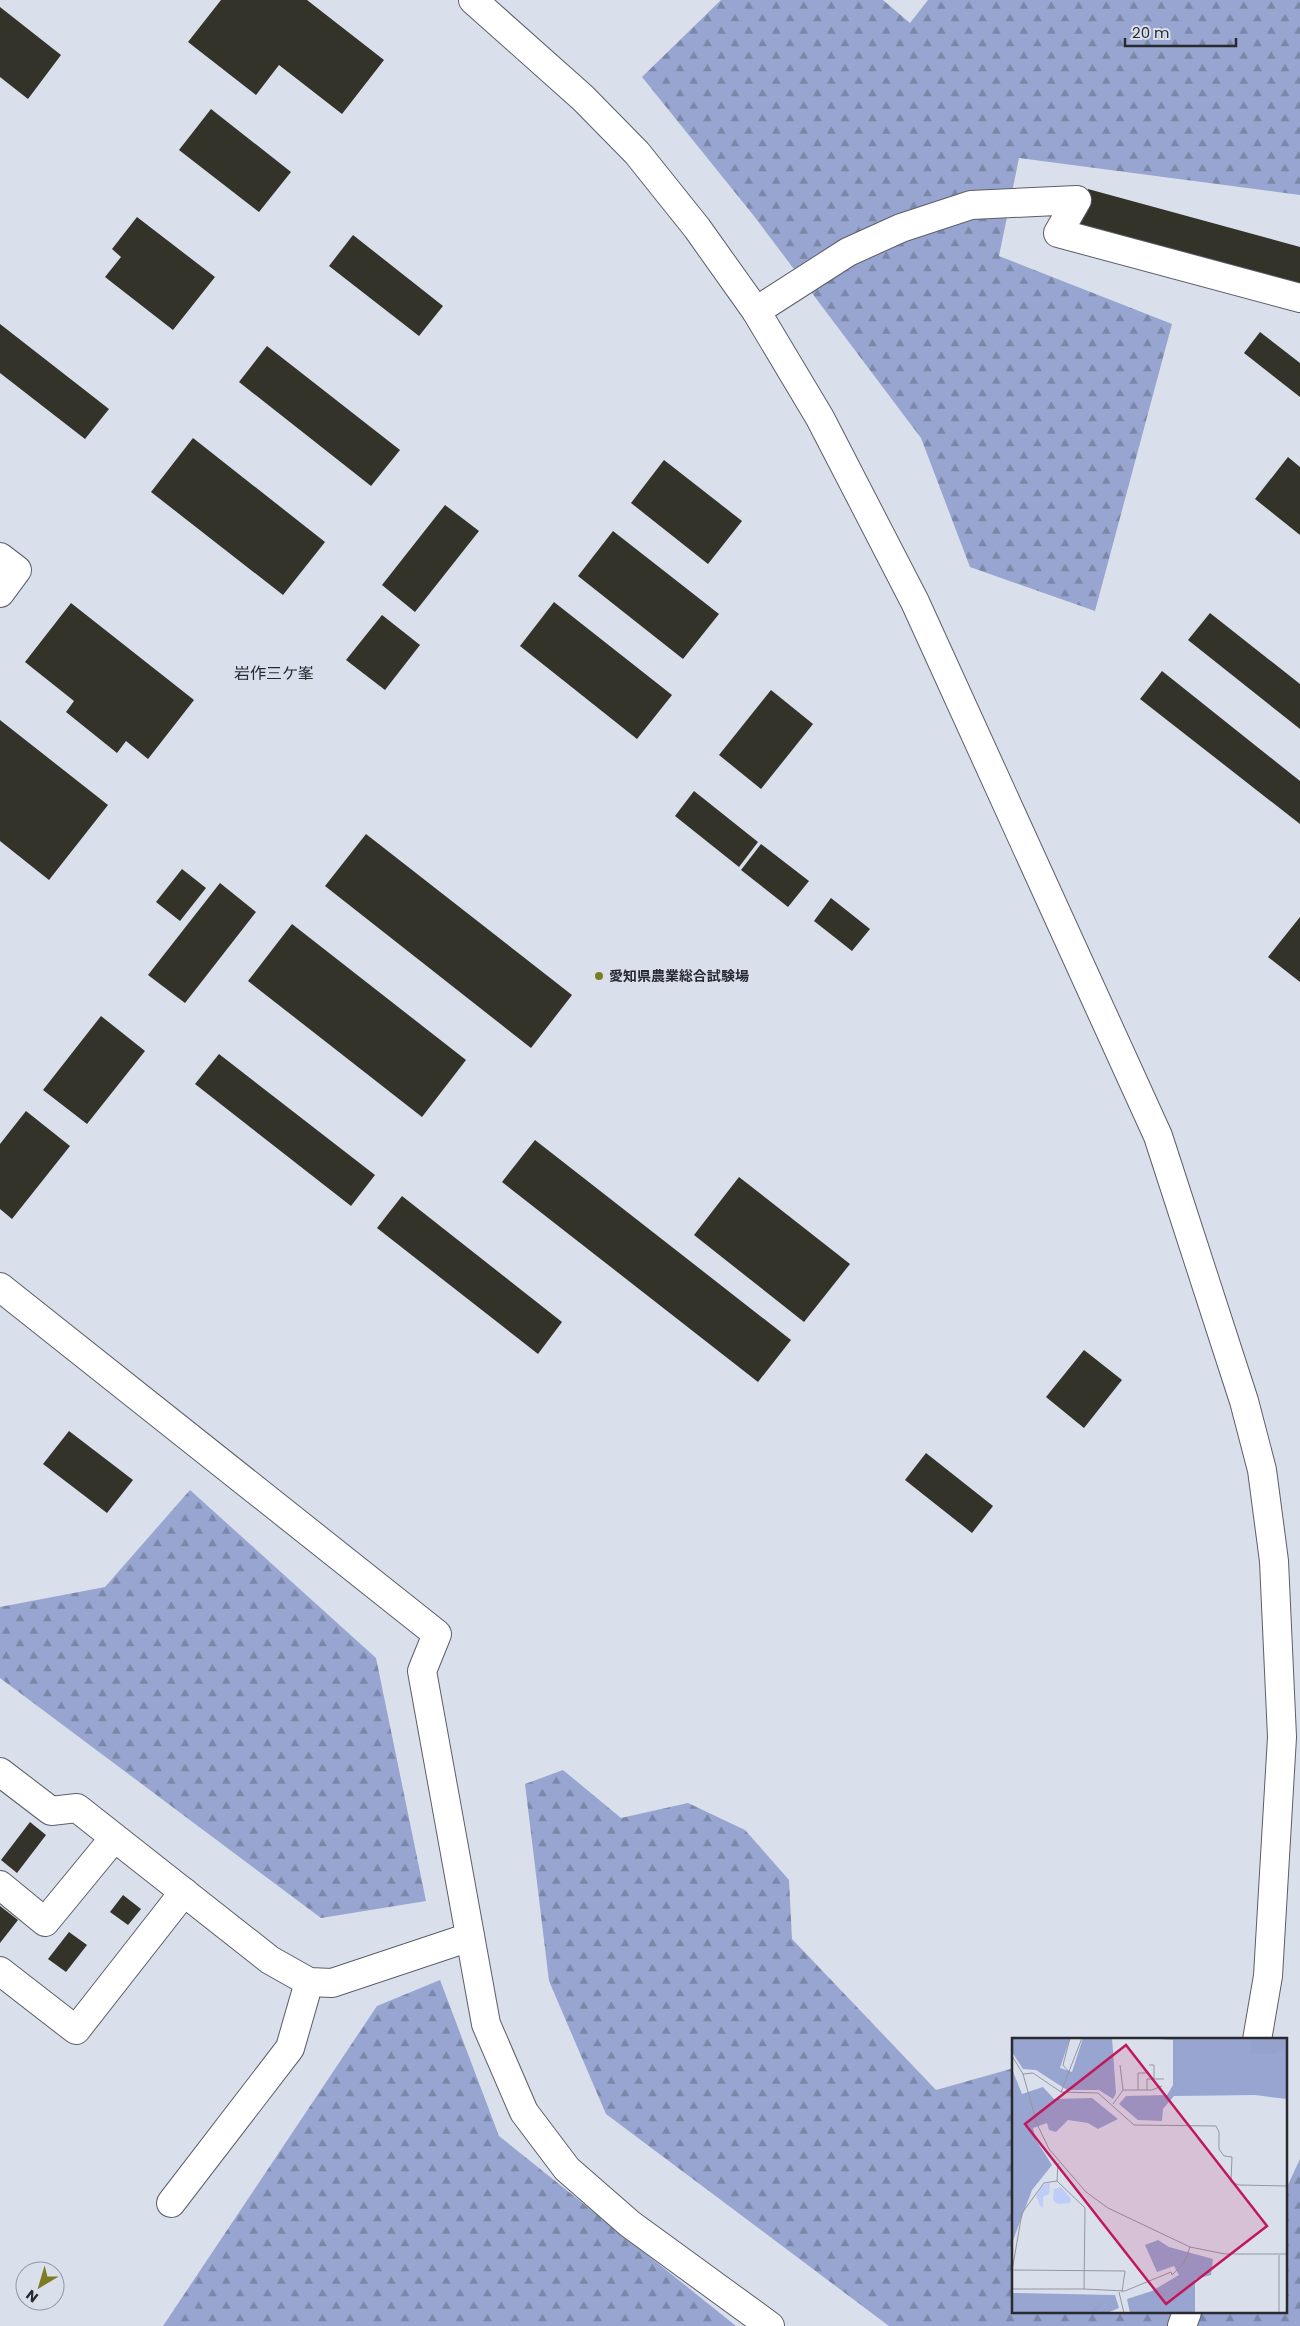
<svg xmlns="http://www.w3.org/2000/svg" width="1300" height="2326" viewBox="0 0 1300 2326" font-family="Poppins,'Noto Sans JP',sans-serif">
<defs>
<pattern id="forest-firs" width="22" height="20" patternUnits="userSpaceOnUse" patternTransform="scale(1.25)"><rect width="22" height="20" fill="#97a5d0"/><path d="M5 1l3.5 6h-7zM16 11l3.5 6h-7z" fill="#7b87a9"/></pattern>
</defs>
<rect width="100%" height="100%" fill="#dadfec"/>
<g fill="url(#forest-firs)">
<path d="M721 0H883L910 23 928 0H1300V195L1019 158 999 256 1172 324 1095 611 970 567 921 438 754 216 642 77Z"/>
<path d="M190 1490 376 1658 426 1901 321 1918 0 1678V1607L105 1587Z"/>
<path d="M563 1770 621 1818 688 1803 745 1830 789 1880 792 1939 936 2090 1014 2068V2312H1286V2189L1300 2159V2326H889L606 2114 549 1981 525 1784Z"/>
<path d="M440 1980 499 2136 736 2326H163L377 2006Z"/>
</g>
<g fill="#333329">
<path d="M221 0H307L384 60 342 114 279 65 256 95 188 42Z"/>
<path d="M0 7 61 55 28 99 0 77Z"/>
<path d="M211 109 291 172 259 212 179 150Z"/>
<path d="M1088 189 1300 247V287L1077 227Z"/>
<path d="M137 217 215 277 173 330 105 277 121 257 112 249Z"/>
<path d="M353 235 443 306 419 336 329 266Z"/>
<path d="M0 324 109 409 85 439 0 373Z"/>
<path d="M1260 332 1300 363V397L1244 353Z"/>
<path d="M267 346 400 450 371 486 239 382Z"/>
<path d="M193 438 325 542 283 595 151 492Z"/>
<path d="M1288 457 1300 467V535L1255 499Z"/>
<path d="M664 460 742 521 708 564 631 503Z"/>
<path d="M445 505 479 531 415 612 382 585Z"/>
<path d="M613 531 719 614 683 659 578 576Z"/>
<path d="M554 602 672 695 637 739 520 646Z"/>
<path d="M71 603 194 700 148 759 126 741 117 753 66 712 74 701 25 662Z"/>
<path d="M1210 613 1300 684V729L1188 640Z"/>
<path d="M382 615 420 645 385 690 346 660Z"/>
<path d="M1162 671 1300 781V824L1140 699Z"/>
<path d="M771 690 813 724 761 789 719 755Z"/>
<path d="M0 720 108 805 49 880 0 841Z"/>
<path d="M694 791 758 842 739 867 675 816Z"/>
<path d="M366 834 572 995 531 1048 325 886Z"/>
<path d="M761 844 809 881 788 907 741 870Z"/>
<path d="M182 869 206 888 180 921 156 902Z"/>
<path d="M220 883 256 912 185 1003 148 975Z"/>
<path d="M831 898 870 929 852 951 814 921Z"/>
<path d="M1300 917V982L1268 957Z"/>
<path d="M292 924 466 1060 422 1117 248 981Z"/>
<path d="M101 1016 145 1051 87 1124 43 1090Z"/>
<path d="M219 1054 375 1175 351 1206 195 1084Z"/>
<path d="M26 1111 70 1146 12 1219 0 1209V1144Z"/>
<path d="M535 1140 791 1340 758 1382 502 1182Z"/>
<path d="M739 1177 850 1264 804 1322 694 1235Z"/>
<path d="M402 1196 562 1322 538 1354 377 1228Z"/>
<path d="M1084 1350 1122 1380 1084 1428 1046 1397Z"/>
<path d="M69 1431 133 1480 107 1513 43 1464Z"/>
<path d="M926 1453 993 1506 972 1533 905 1480Z"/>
<path d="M30 1822 46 1835 17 1873 1 1860Z"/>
<path d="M123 1895 141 1909 128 1925 110 1912Z"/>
<path d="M0 1906 18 1920 0 1943Z"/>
<path d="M69 1932 87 1945 66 1972 48 1959Z"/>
</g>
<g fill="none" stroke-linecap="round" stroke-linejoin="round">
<g stroke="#5b5f6a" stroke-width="30">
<g id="minor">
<path d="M473 0 583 98 637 153 697 228 756 311 820 418 915 602 1158 1136 1244 1401 1262 1470 1274 1561 1282 1737 1268 1976 1257 2040"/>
<path d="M756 311 848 252 901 228 971 205 1077 200 1058 233 1300 298"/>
<path d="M0 557 17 570 0 593"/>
<path d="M0 1287 437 1634 422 1671 486 2024 524 2112 567 2169 630 2224 770 2326"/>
<path d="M0 1772 51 1811 77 1808 270 1960 309 1982 332 1983 470 1937"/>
<path d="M0 1885 45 1922 114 1838"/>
<path d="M0 1971 76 2030 184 1892"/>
<path d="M171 2203 290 2048 309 1982"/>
<path d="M1182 2326 1187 2312"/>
</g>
</g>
<use href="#minor" stroke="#fff" stroke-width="28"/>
</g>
<circle fill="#7d7c23" stroke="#dadfec" stroke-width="2" cx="599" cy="976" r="5"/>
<g text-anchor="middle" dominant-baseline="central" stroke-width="5" stroke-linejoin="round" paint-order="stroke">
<g font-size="14" font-weight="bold" fill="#282a2f" stroke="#dadfec" text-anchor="start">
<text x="609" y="976">愛知県農業総合試験場</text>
</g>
<g font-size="16" fill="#282a2f" stroke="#dadfec">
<text x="274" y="673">岩作三ケ峯</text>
</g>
</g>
<g transform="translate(1012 2038)">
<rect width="275" height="275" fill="#dadfec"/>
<path d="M38 145 37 156 31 159V169L28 168 24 158 31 147ZM49 149 59 161 58 165 46 166 41 162 42 151Z" fill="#becdf7"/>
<path d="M0 0H58L48 30 60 34 71 0H100L104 55 101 61 87 52H55L24 32 11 31 0 14ZM133 0H275V61L243 57 162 58 151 71 150 83 126 82 107 66 114 58 155 57 161 47V2ZM0 31 10 56 31 49 42 61 80 60 106 81 86 91 76 85 56 82 44 94 37 92 35 85 21 90 24 102 40 127 20 152 0 205ZM146 202 157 209 201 221 199 237 183 241V275H118L115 261 140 253 167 237 162 228 145 234 133 207ZM0 255 103 257 107 270 95 275H0Z" fill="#97a5d0"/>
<path d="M240 0H271L272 10 262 16H239Z" fill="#94a2cd"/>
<path fill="none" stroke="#94a2cd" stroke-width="2.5" d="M78 275 91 265"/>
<path fill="none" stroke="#9397a0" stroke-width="1" d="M0 18 11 36 25 86 37 111 74 154 96 170 178 209 213 216H275M108 27 111 52M137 27H142V41M58 35 51 27 58 0M11 36 21 35 49 54 86 55 122 87 204 88 207 94V111L212 118 220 119 219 144 227 147 275 148M126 52V35H136M135 52V41H152M49 54 70 0M101 66 111 52H140L150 48M46 125 45 143 73 170 72 251 113 253 159 234 160 237 172 225 178 209M267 217V275M0 232 113 233 110 254M0 233 10 175 32 145 45 143M0 251H72M107 254 112 275"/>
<path fill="#c2185b" fill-opacity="0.15" stroke="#c2185b" stroke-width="2.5" d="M114 7 255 188 154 266 13 86Z"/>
<rect width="275" height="275" fill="none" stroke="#282a2f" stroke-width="2.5"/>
</g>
<g transform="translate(40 2286) rotate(218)"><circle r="24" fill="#dadfec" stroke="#9397a0"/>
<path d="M0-4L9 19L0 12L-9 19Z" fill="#7d7c23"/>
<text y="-8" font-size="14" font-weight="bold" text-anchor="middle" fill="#282a2f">N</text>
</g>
<path d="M1125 38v8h111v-8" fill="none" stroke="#282a2f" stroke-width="2.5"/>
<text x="1132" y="38" font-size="15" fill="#282a2f" stroke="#dadfec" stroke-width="4" paint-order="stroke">20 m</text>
</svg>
